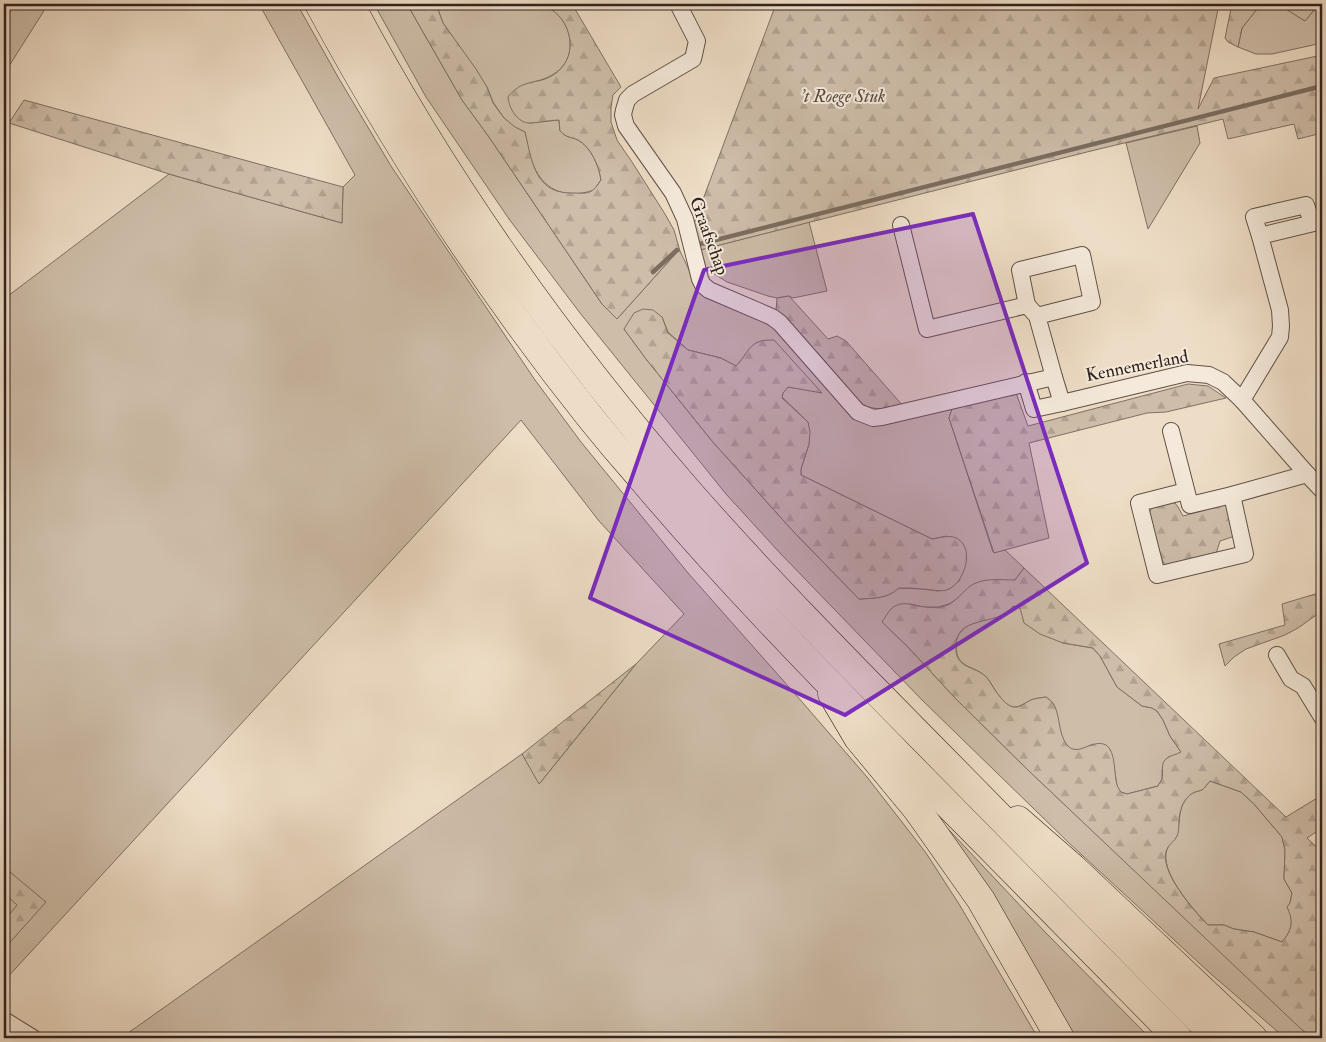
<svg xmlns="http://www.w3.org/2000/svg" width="1326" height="1042" viewBox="0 0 1326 1042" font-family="'IM FELL Double Pica',serif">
<defs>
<pattern id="forest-firs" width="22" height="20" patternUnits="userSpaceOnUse" patternTransform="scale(1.25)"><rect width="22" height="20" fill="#cebda9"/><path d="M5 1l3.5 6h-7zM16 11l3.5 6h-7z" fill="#b1a291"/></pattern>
</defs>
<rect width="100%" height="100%" fill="#eeddc6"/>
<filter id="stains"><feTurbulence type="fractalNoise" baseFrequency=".004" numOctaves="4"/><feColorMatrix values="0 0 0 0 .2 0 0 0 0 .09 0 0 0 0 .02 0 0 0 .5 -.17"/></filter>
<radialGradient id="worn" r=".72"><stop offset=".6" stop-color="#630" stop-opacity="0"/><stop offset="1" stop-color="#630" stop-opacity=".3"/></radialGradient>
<g fill="#cebda9" stroke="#7f7064" fill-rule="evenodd">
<path d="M4 4H46L47 6 4 74Z"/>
<path d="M259 4H297L338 77 391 166 535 380 581 442 688 573 803 703 867 777 926 853 959 904 1038 1038H121L522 754 540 783 636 664 684 614 599 521 521 420 4 981V949L45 902 4 867V299L169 174 342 223 343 187 355 175Z"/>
<path d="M374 4H407L462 100 489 137 602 304 617 319 678 251H680C689 269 695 288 712 300L769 321 854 413 953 406 949 418 993 552 1005 550 1024 568 1015 580 958 598 949 604 938 607H924L910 604 882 622 907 646 956 699 1029 771 1312 1038H1285L1211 974 1069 843 922 700 779 552 726 494 580 313 509 219 426 97ZM662 317 668 332 688 350 721 358 736 366C745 357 747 349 758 342L821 392 788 387 783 393 782 397 808 422 809 444 801 469V475L932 539 947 536 960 580 949 589 938 591 923 589 898 588C887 599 873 598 859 599L792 530 712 441 646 359 624 329Z"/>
<path d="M436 4H541C546 6 551 8 555 12 562 18 567 26 569 35 575 62 557 77 533 82L529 123 559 120 560 131C568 139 570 136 578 140 591 147 599 166 601 180L594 190C564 200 542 190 531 160 528 151 527 141 525 132L515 128 504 118 493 102 487 87 443 23Z"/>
<path d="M1261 4H1278L1305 21 1319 4H1322V43L1272 54H1256L1238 47 1242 28Z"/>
<path d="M1197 126 1200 143 1148 229 1126 143Z"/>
<path d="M809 222 827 291 793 298 789 296 777 298 768 296 727 282 705 268 700 250Z"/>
<path d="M1013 606 1018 607 1063 643 1093 648 1100 656 1117 687 1142 706 1152 708 1157 711 1163 720 1170 736 1181 752 1177 755 1168 757 1162 770V779L1158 786 1127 794 1120 792 1117 786 1113 761 1093 744C1088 746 1080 752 1074 750 1056 747 1061 713 1052 702 1050 700 1048 699 1046 697 1042 698 1038 698 1034 699 1027 701 1020 708 1013 707 1002 705 994 687 988 679 976 664 956 671 956 645 956 637 960 631 967 626Z"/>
<path d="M1210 781 1241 792 1254 804 1282 837 1285 850 1284 879 1292 893 1290 903 1288 907C1294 922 1292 930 1282 942L1254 932 1234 929 1224 925H1208C1193 909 1159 872 1167 849 1169 842 1175 836 1178 828 1180 821 1179 813 1182 806 1185 800 1189 794 1195 792 1197 791 1200 791 1202 790 1205 788 1207 784 1210 781Z"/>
<path d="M904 782 1045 932 1150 1038H1069Z"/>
<path d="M4 893 18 905 4 921Z"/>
</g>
<g fill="url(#forest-firs)" stroke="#7f7064" fill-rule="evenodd">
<path d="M407 4H436L443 23 476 69 487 87 493 103 504 118 515 127 525 132C530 152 533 184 557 191 563 193 570 193 576 193 591 194 593 192 601 180 599 166 591 147 578 140 570 136 568 139 560 131L559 120C549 120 539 123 530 123 517 123 509 108 508 97 510 94 513 91 516 89 523 83 534 82 542 80 563 74 574 55 569 35 565 19 555 10 541 4H572L621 87 613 95 611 108V122L617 140 632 162 665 214 674 230 680 251H678L617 319 602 304 489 137 462 100Z"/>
<path d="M776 4H1219L1198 109 1214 78 1322 55V133L1298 139 1294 124 1228 139 1223 119 1087 152 700 250 693 226Z"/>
<path d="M1232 4H1261L1242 28 1238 47 1228 42 1225 38Z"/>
<path d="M1278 4H1319L1305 21Z"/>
<path d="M24 100 343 187 342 223 169 174 9 123Z"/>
<path d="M789 296 828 339 837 336 846 341 903 406C888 408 874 412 861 403L799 332 776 311 777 298Z"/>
<path d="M643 309 653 310 662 317 668 333 688 350 721 358 736 366C744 359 748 346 758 342 762 340 769 340 774 340L822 393 788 387 783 393 782 398 808 422 810 432 809 444 801 469V475L932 539C940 538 951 534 958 539 975 550 964 582 949 589 941 593 931 589 922 589 914 588 906 588 899 588 887 599 874 598 859 599L792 530 712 441 646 359 624 329 634 313Z"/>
<path d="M1188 384 1208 386 1226 398 1166 412 1147 413 1029 443 1049 538 994 553 949 418 953 406 1015 390 1028 426Z"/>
<path d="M1164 502 1175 503 1178 507 1183 516 1228 504 1235 536 1220 541 1216 554 1172 566 1165 565 1158 553 1149 514 1152 506Z"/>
<path d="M1024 568 1286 817 1322 795V828L1307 838 1322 852V1038H1312L1300 1028 1029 771 956 699 907 646 882 622C885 618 888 612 891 609 902 599 913 606 925 607 932 608 941 608 948 605 956 601 962 593 969 587 981 577 1001 580 1015 580ZM1013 606 1018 607 1020 608 1024 623 1040 634 1063 643 1093 648 1100 656 1117 687 1142 706 1152 708 1157 711 1163 720 1170 736 1181 752C1176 755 1170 755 1166 759 1160 764 1164 772 1162 779 1162 780 1158 785 1158 786L1127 794 1121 792C1120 791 1117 786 1117 785 1114 775 1116 751 1106 745 1092 738 1078 758 1067 745 1057 732 1061 713 1052 702 1050 700 1048 699 1046 697 1041 698 1035 698 1031 700 1026 702 1022 706 1017 707 1005 709 994 688 988 679 978 666 958 670 956 651 952 612 1000 628 1013 606ZM1210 781 1241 792 1254 804 1282 837 1285 850 1284 879 1292 893 1290 903 1287 907C1294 922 1292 930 1282 942L1254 932 1234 929 1224 925H1208C1194 911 1157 869 1167 849 1169 844 1175 841 1177 836 1180 830 1178 820 1180 813 1182 804 1186 796 1195 792 1197 791 1200 791 1202 790 1205 788 1207 784 1210 781Z"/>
<path d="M1322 592V611L1298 628 1285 635 1246 649 1234 657 1225 666 1219 644 1285 625 1282 604Z"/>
<path d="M636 664 539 784 522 754Z"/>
<path d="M4 867 46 902 4 949V921L17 905 4 893Z"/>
</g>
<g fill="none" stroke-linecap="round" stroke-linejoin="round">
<g stroke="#7b6d61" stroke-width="4.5">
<path d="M700 244 1322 86"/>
<path d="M653 272 677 250"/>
</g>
<g stroke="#605248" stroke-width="18">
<g id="minor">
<path d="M678 4 697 41 693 59 633 94 627 100 624 110 623 115 626 126 673 193 685 219 700 279 703 285 709 290 772 317 780 323 858 412 873 418 882 417 1054 377"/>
<path d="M901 225 927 329 1027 305 1037 316 1054 377 1062 403 1187 373 1209 375 1223 382 1242 400 1307 474 1322 490"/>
<path d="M1260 236 1254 217 1306 205 1312 223"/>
<path d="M1027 305 1020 270 1082 255 1092 302 1037 316"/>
<path d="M1026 382 1034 409 1062 403"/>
<path d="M1242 400 1280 337 1281 326 1280 310 1260 236 1322 221"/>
<path d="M1171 431 1190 505 1232 495 1307 474"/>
<path d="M1186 491 1139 503 1157 575 1245 554 1232 495"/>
<path d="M1277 655 1291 679 1303 686 1322 717"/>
<path d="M4 1020 33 1038"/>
</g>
</g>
<g stroke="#30231e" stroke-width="29">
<g id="trunk">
<path d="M832 694 858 738 916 808 981 900 1060 1038"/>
<path d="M1018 820 1073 868 1253 1038"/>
</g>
</g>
<g stroke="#30231e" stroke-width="29">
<g id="motorway">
<path d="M319 4C397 149 487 288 590 417 606 437 622 456 638 474 722 574 811 665 902 758 994 851 1086 945 1178 1038"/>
<path d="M350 4C442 178 558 341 687 490 765 579 848 663 931 747 1026 844 1122 941 1217 1038"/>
</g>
</g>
<use href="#minor" stroke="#f4e9da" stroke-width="16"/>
<use href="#trunk" stroke="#eeddc6" stroke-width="28"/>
<use href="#motorway" stroke="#eeddc6" stroke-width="28"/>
</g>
<path fill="#7b2cbf" fill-opacity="0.2" stroke="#7b2cbf" stroke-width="4" stroke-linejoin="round" d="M973 214 1087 563 845 715 590 598 704 270Z"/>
<g text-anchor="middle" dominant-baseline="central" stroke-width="4" stroke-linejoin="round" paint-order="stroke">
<g font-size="18" font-style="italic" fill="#584a41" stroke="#f4e9da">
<text x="843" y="96">'t Roege Stuk</text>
</g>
<g font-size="18" fill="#30231e" stroke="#f4e9da">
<text transform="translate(709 236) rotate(70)">Graafschap</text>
<text transform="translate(1137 366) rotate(-11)">Kennemerland</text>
</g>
</g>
<rect width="1326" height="1042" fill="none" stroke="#eeddc6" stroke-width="20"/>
<rect x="5" y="5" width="1316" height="1032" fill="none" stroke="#30231e" stroke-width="2.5"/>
<rect x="10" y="10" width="1306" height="1022" fill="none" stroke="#30231e"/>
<rect width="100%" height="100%" filter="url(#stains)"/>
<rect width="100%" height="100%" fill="url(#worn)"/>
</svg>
